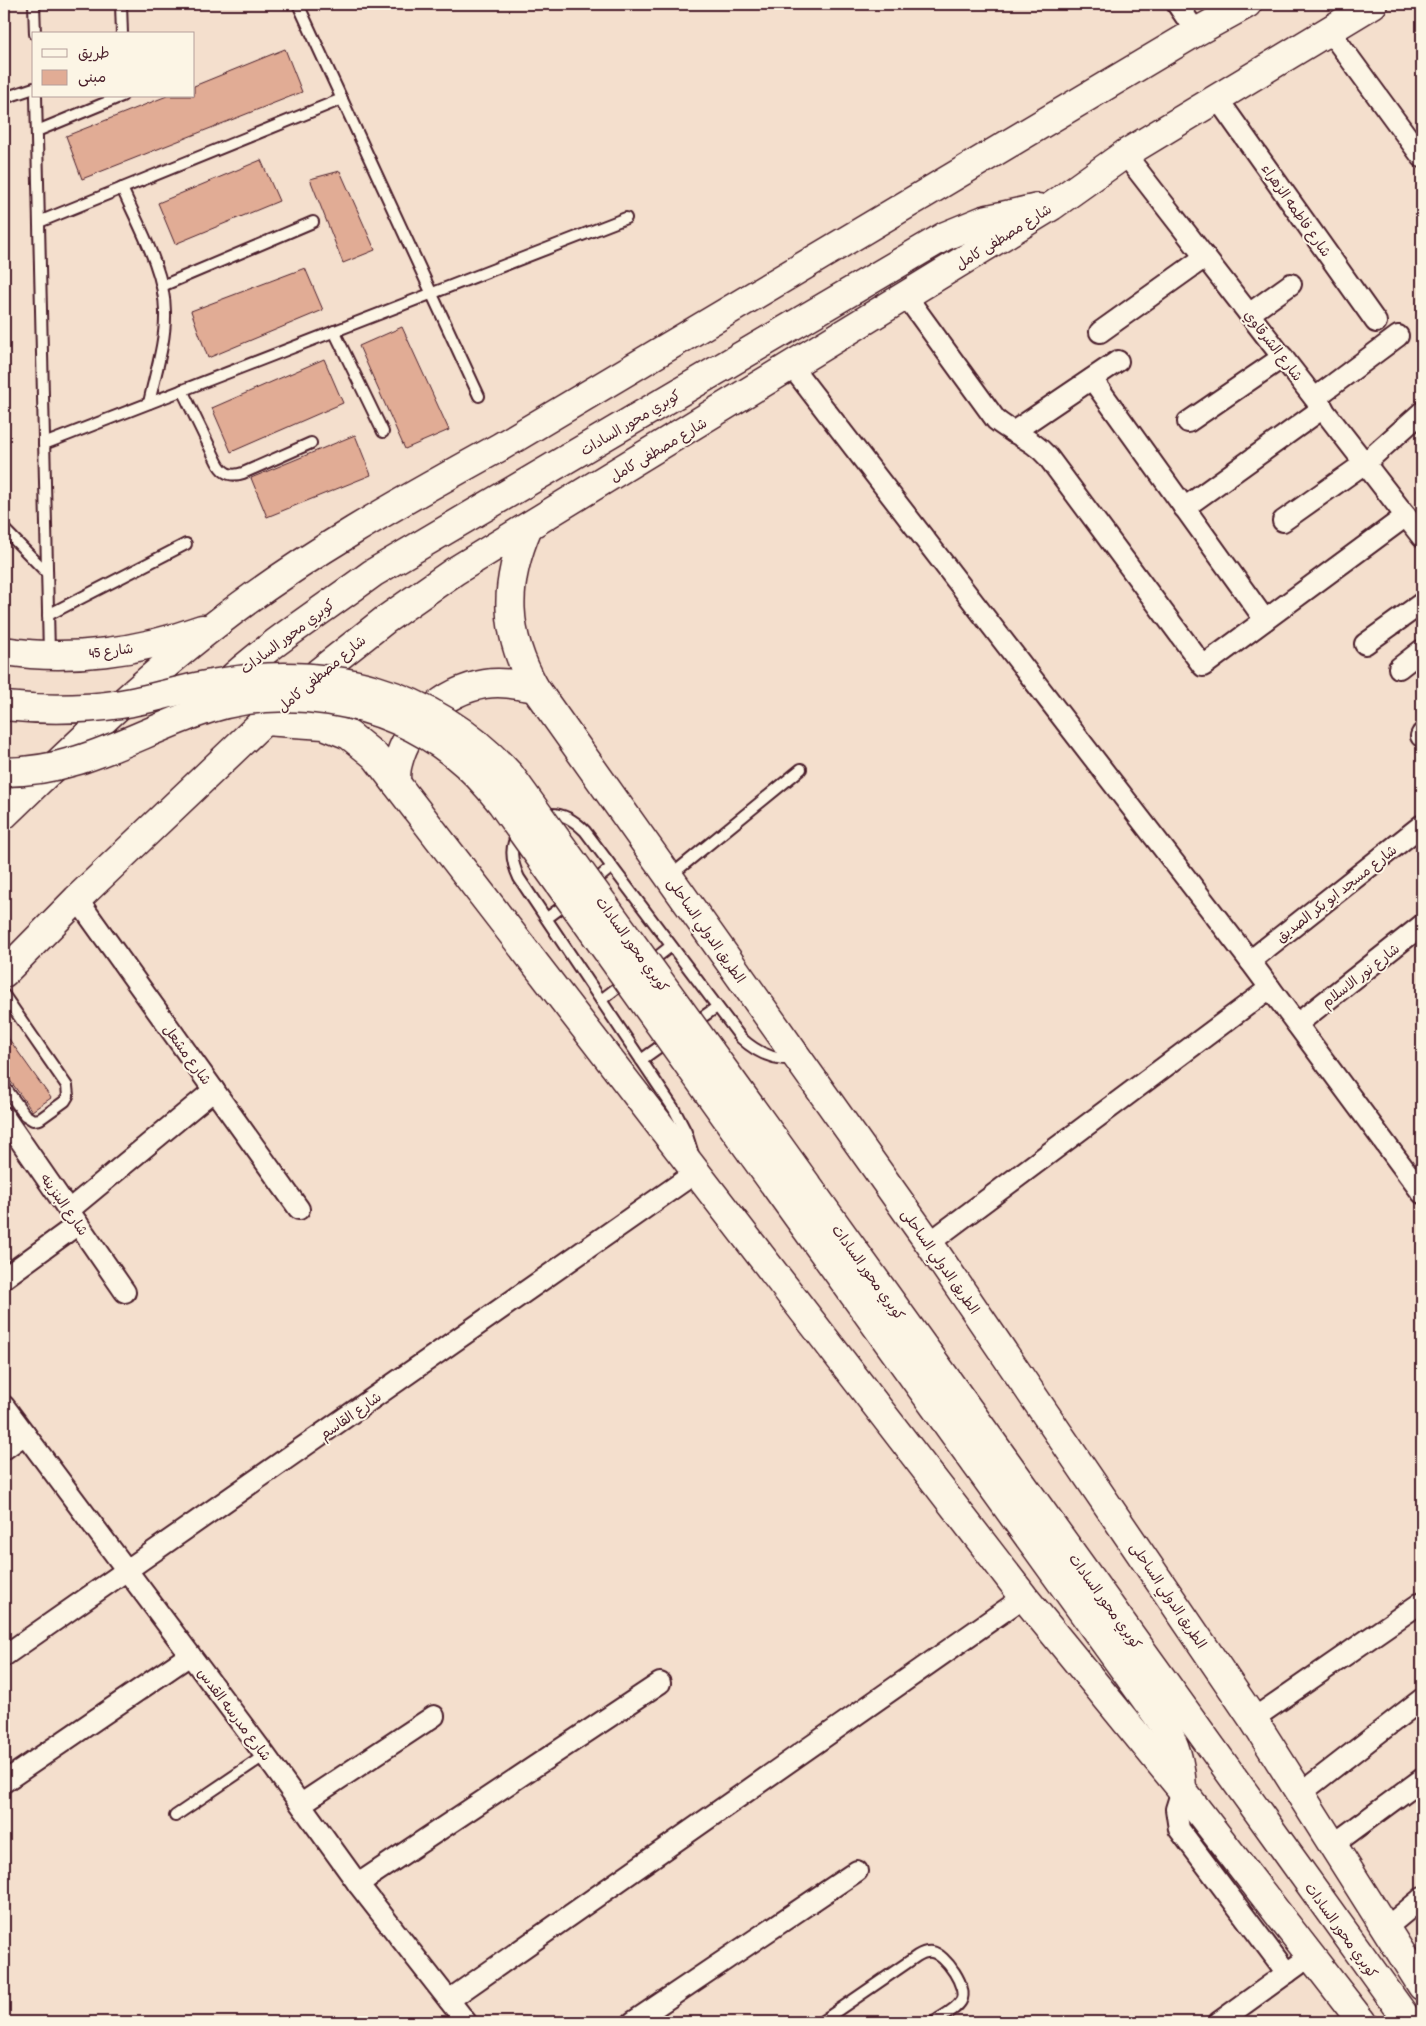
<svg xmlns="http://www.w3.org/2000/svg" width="1426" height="2026" viewBox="0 0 1426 2026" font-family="'Patrick Hand','Playpen Sans Arabic',sans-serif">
<rect width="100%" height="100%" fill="#f4dfcd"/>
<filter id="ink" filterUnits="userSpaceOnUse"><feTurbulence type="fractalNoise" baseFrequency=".02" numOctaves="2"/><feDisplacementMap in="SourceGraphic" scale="10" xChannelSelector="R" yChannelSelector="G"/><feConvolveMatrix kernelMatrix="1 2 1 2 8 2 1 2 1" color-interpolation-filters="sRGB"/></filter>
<g filter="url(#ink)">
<g fill="#e1ac95" stroke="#4a1f2b">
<path d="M285 49 302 92 82 179 66 136 167 96H194V86Z"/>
<path d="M261 160 279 201 175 244 158 203Z"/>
<path d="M340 171 375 250 343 263 310 179Z"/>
<path d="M305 268 323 310 208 358 191 311Z"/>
<path d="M402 327 449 430 405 449 359 346Z"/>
<path d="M324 359 343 403 231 452 212 408Z"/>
<path d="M355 435 371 475 267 517 251 478Z"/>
<path d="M4 1032 51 1098 32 1111 4 1072Z"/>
</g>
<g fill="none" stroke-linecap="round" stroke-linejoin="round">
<g stroke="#4a1f2b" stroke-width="14">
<g id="lane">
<path d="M34 4 35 34"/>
<path d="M121 4 122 34"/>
<path d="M298 4 479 396"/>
<path d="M36 96 49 653"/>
<path d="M4 98 34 88"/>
<path d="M37 131 122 96"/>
<path d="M122 188C138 225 165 271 165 312 166 342 155 374 149 403"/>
<path d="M39 222 342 99"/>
<path d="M162 286 313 222"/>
<path d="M334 331 383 432"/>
<path d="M182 390 217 462C223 474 231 477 243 473L311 443"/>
<path d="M44 444 626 218"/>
<path d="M4 529 46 572"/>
<path d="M48 615 186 544"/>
<path d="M544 815C561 811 574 820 585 831L741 1038C756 1052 774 1061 795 1059"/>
<path d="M519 833C508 847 512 863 519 878L674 1109 686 1132 693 1154"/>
<path d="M670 876 801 769"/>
<path d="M591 884 612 867"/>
<path d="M547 918 570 901"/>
<path d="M648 964 671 946"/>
<path d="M4 995 67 1086 68 1096 65 1101 40 1119 33 1120 25 1115 4 1086"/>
<path d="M601 1000 626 981"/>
<path d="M691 1025 717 1007"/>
<path d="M641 1060 669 1040"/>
<path d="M175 1816 265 1755"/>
<path d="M821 2022 917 1956C922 1953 926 1951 932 1952 945 1954 969 1988 961 2001 956 2010 942 2016 934 2022"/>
</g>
</g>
<g stroke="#4a1f2b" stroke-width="24">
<g id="street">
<path d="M1177 4 1196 32"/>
<path d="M1329 30 1422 157"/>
<path d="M1217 98 1376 322"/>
<path d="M1125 154 1422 537"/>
<path d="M906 296 996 420C1014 435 1031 438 1048 457L1203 666 1406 516"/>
<path d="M1249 314 1291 284"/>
<path d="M1100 332 1205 257"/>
<path d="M792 367 1250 961 1422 1193"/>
<path d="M1092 379 1265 620"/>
<path d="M1315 398 1398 336"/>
<path d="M1188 422 1283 357"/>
<path d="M1013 432 1118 361"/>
<path d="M1184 508 1323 408"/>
<path d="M1283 521 1365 463 1422 412"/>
<path d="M1365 644 1422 603"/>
<path d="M1399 668 1422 650"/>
<path d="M1421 736 1422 734"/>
<path d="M77 899 299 1209"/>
<path d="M1250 961 1422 825"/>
<path d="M1297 1024 1422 925"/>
<path d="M4 1117 125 1292"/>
<path d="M69 1210 214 1090"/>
<path d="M929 1243 1270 988"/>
<path d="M4 1278 78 1224"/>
<path d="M4 1406 265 1755 358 1884 466 2022"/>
<path d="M4 1449 25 1434"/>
<path d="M4 1656 695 1173"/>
<path d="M1253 1719 1422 1602"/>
<path d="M4 1782 190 1655"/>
<path d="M1182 1790 1176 1809 1179 1829 1287 1973"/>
<path d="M1301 1793 1422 1699"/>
<path d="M301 1804 434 1716"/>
<path d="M1334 1844 1422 1779"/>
<path d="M358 1884 660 1683"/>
<path d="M1386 1928 1422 1898"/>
<path d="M449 2000 1024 1597"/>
<path d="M633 2022 857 1871"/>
<path d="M1219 2022 1298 1965"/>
</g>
</g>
<g stroke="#4a1f2b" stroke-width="31">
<g id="primary">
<path d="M528 527C503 585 504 633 535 688L929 1243 1253 1719 1422 1986"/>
<path d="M4 651C70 661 139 652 202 629"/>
<path d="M218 691C265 646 320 612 373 573L945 236 984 220 1038 208"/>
<path d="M264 721 324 725 349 735 375 756 1024 1597 1182 1790 1362 2022"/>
<path d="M396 783C396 776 396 769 398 763 408 723 444 691 485 684 502 681 519 685 535 688"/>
<path d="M4 815C72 749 140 683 215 625 303 556 402 501 500 447L1196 32 1247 4"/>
<path d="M4 973 77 899 264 721 318 673 385 620 455 571 1052 206 1125 154 1373 4"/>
<path d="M774 1139 1409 2022"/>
<path d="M753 1155 1162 1722C1176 1744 1181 1764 1182 1790"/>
</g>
</g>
<use href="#lane" stroke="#fcf5e5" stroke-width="10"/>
<use href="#street" stroke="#fcf5e5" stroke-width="20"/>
<use href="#primary" stroke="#fcf5e5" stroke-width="28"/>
<g stroke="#4a1f2b" stroke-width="31" stroke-linecap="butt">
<g id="primary-bridge">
<path d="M4 706C43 710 82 710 121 704 153 699 184 688 217 683 329 664 432 690 510 775L774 1139"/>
<path d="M4 772C78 771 127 739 194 714 280 681 383 698 455 755 473 769 488 786 502 804L753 1155"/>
</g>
</g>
<use href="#primary-bridge" stroke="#fcf5e5" stroke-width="28"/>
</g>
</g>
<g text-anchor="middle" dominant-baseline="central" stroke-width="4" stroke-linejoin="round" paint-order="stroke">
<g font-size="14" fill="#4a1f2b" stroke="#fcf5e5">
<text transform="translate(1297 210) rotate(55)">شارع فاطمه الزهراء</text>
<text transform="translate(1003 236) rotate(-32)">شارع مصطفى كامل</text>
<text transform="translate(1274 345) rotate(52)">شارع الشرقاوي</text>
<text transform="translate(630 422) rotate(-31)">كوبري محور السادات</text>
<text transform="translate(658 449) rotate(-31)">شارع مصطفى كامل</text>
<text transform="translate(287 636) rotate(-37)">كوبري محور السادات</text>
<text transform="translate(111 650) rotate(-7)">شارع 45</text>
<text transform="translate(321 673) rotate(-40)">شارع مصطفى كامل</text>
<text transform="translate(1336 893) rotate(-38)">شارع مسجد ابو بكر الصديق</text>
<text transform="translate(707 930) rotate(55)">الطريق الدولي الساحلى</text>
<text transform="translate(633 944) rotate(54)">كوبري محور السادات</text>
<text transform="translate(1360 975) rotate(-38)">شارع نور الاسلام</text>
<text transform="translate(188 1054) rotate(54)">شارع مشعل</text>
<text transform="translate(65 1204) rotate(55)">شارع البنزينه</text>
<text transform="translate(941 1261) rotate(55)">الطريق الدولي الساحلى</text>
<text transform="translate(869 1272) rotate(54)">كوبري محور السادات</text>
<text transform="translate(350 1415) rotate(-35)">شارع القاسم</text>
<text transform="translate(1169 1595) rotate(56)">الطريق الدولي الساحلى</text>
<text transform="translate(1106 1601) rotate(54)">كوبري محور السادات</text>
<text transform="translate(235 1714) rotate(53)">شارع مدرسه القدس</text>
<text transform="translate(1342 1930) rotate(54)">كوبري محور السادات</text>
</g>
</g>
<rect width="1426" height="2026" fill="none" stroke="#fcf5e5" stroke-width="20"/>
<rect x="10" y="10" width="1406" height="2006" fill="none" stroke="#4a1f2b" stroke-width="2" filter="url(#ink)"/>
<rect x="32" y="32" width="162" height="65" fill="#fcf5e5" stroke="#b59f9b"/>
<rect x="42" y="49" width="25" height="8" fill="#fcf5e5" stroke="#b59f9b"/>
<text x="78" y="58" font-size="15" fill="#4a1f2b">طريق</text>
<rect x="42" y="70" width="25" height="15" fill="#e1ac95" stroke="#b59f9b"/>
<text x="78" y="82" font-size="15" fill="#4a1f2b">مبنى</text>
</svg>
